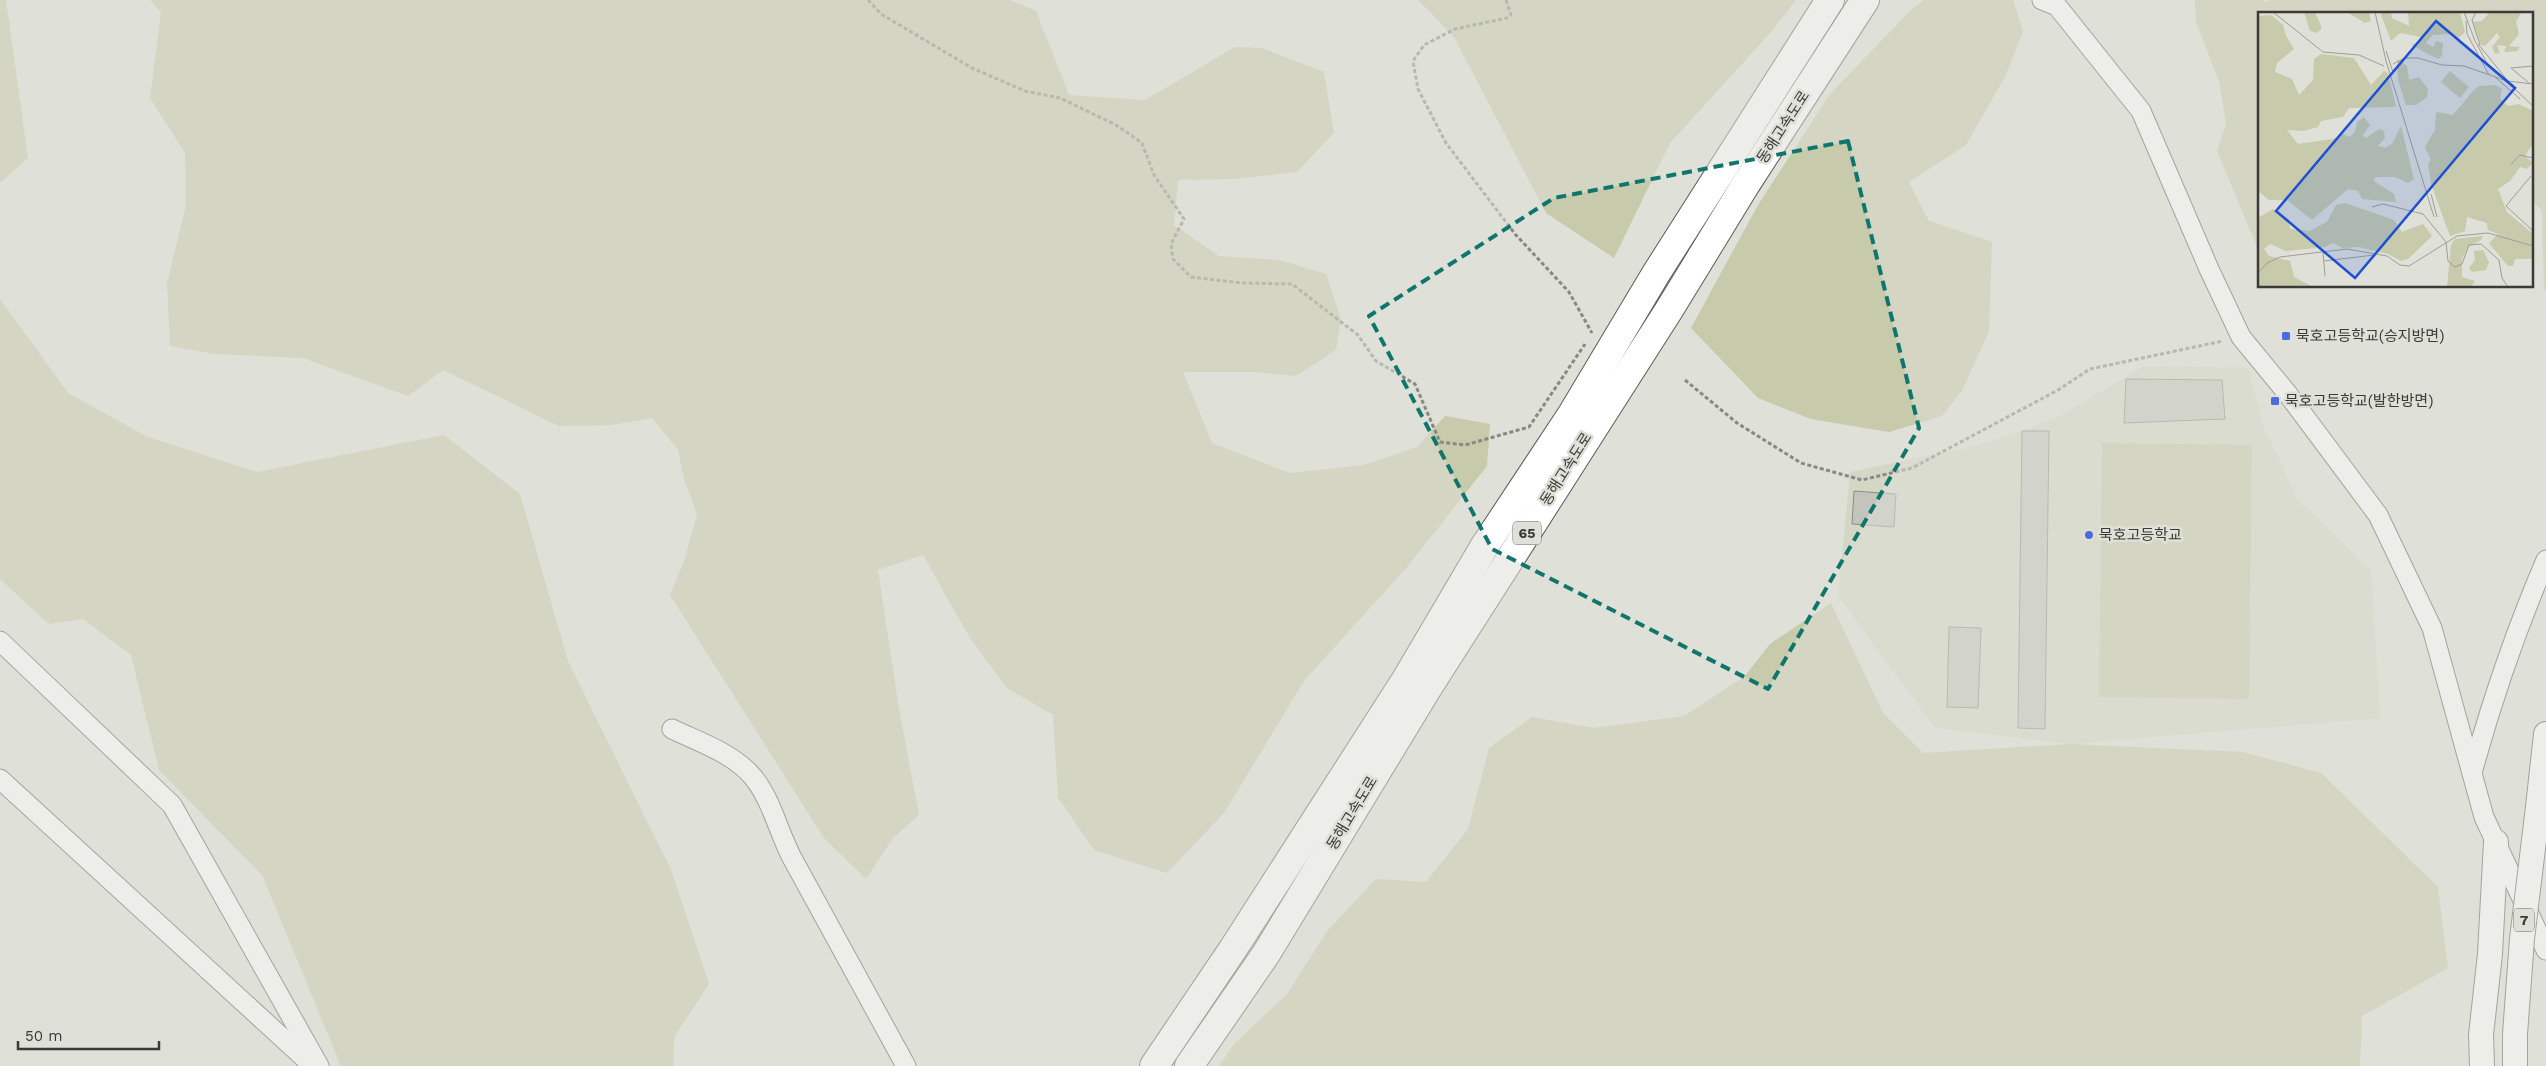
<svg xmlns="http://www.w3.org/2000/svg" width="2546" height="1066" viewBox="0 0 2546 1066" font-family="'Work Sans','Noto Sans KR',sans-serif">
<rect width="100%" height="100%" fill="#dfe0d7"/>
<path fill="#d5d7c6" d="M2144 366 2248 368 2262 423 2297 499 2371 571 2380 718 2072 744 1935 728 1838 596 1850 472 1974 446 2022 431 2058 417Z"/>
<g fill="#c7caab">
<path d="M0 0H6L28 158 0 183Z"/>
<path d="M150 0H1009L1036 11 1069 95 1145 100 1235 47 1262 48 1324 72 1334 133 1297 172 1234 179 1178 180 1174 225 1219 256 1279 260 1326 274 1341 319 1336 350 1296 376 1255 372H1183L1212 443 1290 473 1364 465 1417 447 1445 416 1490 424 1487 466 1407 567 1304 681 1224 813 1167 873 1094 850 1058 798 1053 715 1007 688 970 638 923 555 878 570 899 709 919 815 893 838 866 879 824 838 670 595 685 558 697 514 684 479 678 450 652 418 611 425 559 426 443 370 408 396 303 358 215 354 170 346 167 283 186 206 185 153 150 98 161 12Z"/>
<path d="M1418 0H1796L1772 31 1670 143 1614 258 1546 213 1454 37Z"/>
<path d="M1924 0H2013L2023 31 2006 75 1966 145 1909 182 1929 221 1992 242 1989 331 1963 389 1942 416 1889 432 1811 419 1758 398 1691 328 1758 205 1830 94 1911 10Z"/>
<path d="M2195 0H2262L2265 2 2270 0H2546V290H2544L2542 211 2532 200V14H2260V254L2217 151 2226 124 2219 81 2196 22Z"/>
<path d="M0 299 68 393 148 437 257 472 444 435 520 494 568 661 671 870 709 984 674 1037 673 1066H341L262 875 159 770 131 655 83 619 49 624 0 579Z"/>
<path d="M2102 443 2252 445 2249 699 2099 697Z"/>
<path d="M1831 603 1883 713 1923 753 2072 744 2243 752 2321 773 2438 887 2448 968 2362 1016 2360 1066H1219L1235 1043 1288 993 1327 931 1376 879 1426 882 1468 829 1489 748 1532 717 1594 728 1684 716 1745 676 1770 644Z"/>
</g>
<g fill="#c3c4bb" stroke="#8b8c83">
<path d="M2126 379 2222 380 2225 419 2124 423Z"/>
<path d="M2022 431H2049L2045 729 2018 728Z"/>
<path d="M1854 491 1896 494 1894 527 1852 524Z"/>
<path d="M1949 627 1981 628 1978 708 1947 707Z"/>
</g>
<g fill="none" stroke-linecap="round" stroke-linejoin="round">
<g stroke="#5a5b53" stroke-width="21">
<g id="minor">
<path d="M2042 0 2057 6 2141 111 2209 269 2241 337 2287 393 2378 515 2432 628 2484 817 2546 950"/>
<path d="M0 641 172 805 319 1066"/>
<path d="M672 729C699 742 733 753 753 777 771 799 778 830 791 856 829 926 867 996 906 1066"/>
<path d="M2472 773C2492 700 2516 630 2546 560"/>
<path d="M0 779 312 1065"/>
</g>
</g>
<g stroke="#5a5b53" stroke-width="26">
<g id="major">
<path d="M2538 807 2546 734"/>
<path d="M2515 1034V1066"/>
<path d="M2482 1066 2481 1035 2490 954 2496 842"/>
</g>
</g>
<g stroke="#5a5b53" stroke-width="30">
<g id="highway">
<path d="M1154 1066 1233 949 1405 681 1484 547 1572 414 1657 272 1830 0"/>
<path d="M1189 1066 1266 954 1427 689 1669 310 1746 184 1865 0"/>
</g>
</g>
<g stroke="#888983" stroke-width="3" stroke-dasharray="4 2.5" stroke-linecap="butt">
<path d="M868 0 881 14 972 68 1025 91 1060 98 1116 125 1142 143 1154 175 1184 219 1171 244 1173 259 1191 277 1241 283 1292 284 1358 335 1376 361 1415 384 1440 442 1465 445 1529 427 1585 344"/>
<path d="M1506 0 1511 15 1507 18 1455 29 1424 45 1413 61 1418 89 1446 143 1515 234 1569 292 1592 333"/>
<path d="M1685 380 1737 423 1801 463 1862 480 1912 468 2058 390 2090 369 2223 341"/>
</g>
<use href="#minor" stroke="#fff" stroke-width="19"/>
<use href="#major" stroke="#fff" stroke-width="24"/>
<use href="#highway" stroke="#fff" stroke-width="28"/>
<g stroke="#5a5b53" stroke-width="26" stroke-linecap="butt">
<path id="major-bridge" d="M2515 1034 2522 939 2538 807"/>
</g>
<use href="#major-bridge" stroke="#fff" stroke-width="24"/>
</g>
<path d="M0 0H2546V1066H0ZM1848 141 1919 428 1768 689 1492 549 1369 316 1554 198Z" fill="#dfe0d7" fill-opacity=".55" fill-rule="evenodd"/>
<path fill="none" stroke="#0f766e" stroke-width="4" stroke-dasharray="10 6" stroke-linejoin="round" d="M1848 141 1919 428 1768 689 1492 549 1369 316 1554 198Z"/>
<g fill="#4b6bde" stroke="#dfe0d7" stroke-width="2">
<rect x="2281" y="331" width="10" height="10" rx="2.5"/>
<rect x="2270" y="396" width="10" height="10" rx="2.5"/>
<circle cx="2089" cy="535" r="5"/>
</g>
<g text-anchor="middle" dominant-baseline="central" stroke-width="5" stroke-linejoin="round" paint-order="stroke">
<g fill="#dfe0d7" stroke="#6c6c67" stroke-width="1">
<rect x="1513" y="521.5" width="28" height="23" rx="4"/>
<rect x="2514" y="908.5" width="20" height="23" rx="4"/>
</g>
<g font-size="14" font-weight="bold" fill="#3a3a37">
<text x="1527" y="533">65</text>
<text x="2524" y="920">7</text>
</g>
<g font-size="15" fill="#3a3a37" stroke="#dfe0d7">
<text transform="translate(1783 127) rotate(-57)">동해고속도로</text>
<text transform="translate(1566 469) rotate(-58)">동해고속도로</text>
<text transform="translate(1352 813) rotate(-59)">동해고속도로</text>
</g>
<g font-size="15" fill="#3a3a37" stroke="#dfe0d7" text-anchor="start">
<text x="2296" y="336">묵호고등학교(승지방면)</text>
<text x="2285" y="401">묵호고등학교(발한방면)</text>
<text x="2099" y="535">묵호고등학교</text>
</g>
</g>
<g transform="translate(2258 12)">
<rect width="275" height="275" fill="#dfe0d7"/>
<path d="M46 0H57L64 16 59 21 52 19ZM89 0H111L113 9 107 11ZM122 0H133L134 6 151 14 150 0H202L207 20 199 27 193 22 175 23 170 28 168 31 175 35 178 29 185 31 184 44 180 47 153 33 160 30 162 25 158 24 142 21 133 29ZM232 0H264L258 9 261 22 251 34 262 35 259 39 246 40 248 34 239 33 242 41 237 42 234 35 242 25 239 21 227 34 223 33 215 10 224 9ZM13 3 25 13 28 24 36 37 19 51 17 60 34 67 41 83 55 68 56 47 63 42 96 46 113 73 126 59 130 61 138 95 91 96 85 105 63 109 60 115 46 119 29 118 40 132 75 127 84 122 92 125 97 120 99 110 106 105 112 113 105 123 108 126 121 117 126 119 127 126 120 134 127 136 134 132 143 114 156 167 150 171 137 165H117L116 169 136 182 138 190 104 187 100 179 90 177 54 208 29 188H11L0 179V4ZM139 47 149 54 151 68 161 65 170 77 169 85 158 93H148L140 68ZM192 59 211 75 202 86 183 70ZM237 73 244 77 242 86 250 94 261 92 275 99V131L267 144 275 151 269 157 262 155 252 169 240 177 249 200 275 222V247H257L255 254H250L231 231 240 222 230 218 229 211 209 205 207 219 192 224 173 172 170 152 173 148 167 135 177 118 178 100 195 103 215 79 221 74ZM87 191 136 208 144 220 165 212 174 224 150 247 143 249 130 242 100 235 85 236 75 231 67 235 28 239 12 232 6 237 11 244 32 249 36 265 55 275H0V206L15 197 31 207 32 217 51 219 69 210 78 193ZM225 224 223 228 210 235 204 247V265L217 269 213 275H189L193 233 197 227ZM225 238 231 250 228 258 214 260 211 256 217 248 216 239Z" fill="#c7caab"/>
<path fill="none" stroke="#9d9e97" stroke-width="1" d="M15 0 65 40 101 43 126 54M117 0 128 49 176 205M206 0 217 29 229 51 275 94M218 0 214 8 222 33M208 9 209 22 231 63M220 32 250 69M128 39 135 60M135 52 147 46H160L184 53 206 54 249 69 275 72M237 65 262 87M271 71 253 56 275 54M253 152 262 143 275 146M273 164 248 194 275 219M173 182 179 205M114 195 125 192 165 202 188 230 190 249 197 255 204 252 211 233 223 232 241 248 244 266 250 275M65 240 67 264M66 249 116 243M0 261 9 251 22 245 89 237 129 244 142 253 151 254 199 224 230 221 275 234"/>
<path fill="#1d4ed8" fill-opacity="0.15" stroke="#1d4ed8" stroke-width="2.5" d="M178 9 257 76 97 266 18 199Z"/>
<rect width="275" height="275" fill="none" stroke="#3a3a37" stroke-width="2.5"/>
</g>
<path d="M18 1041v8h141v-8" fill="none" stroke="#3a3a37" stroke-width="2.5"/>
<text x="25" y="1041" font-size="15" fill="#3a3a37" stroke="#dfe0d7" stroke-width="4" paint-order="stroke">50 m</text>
</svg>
